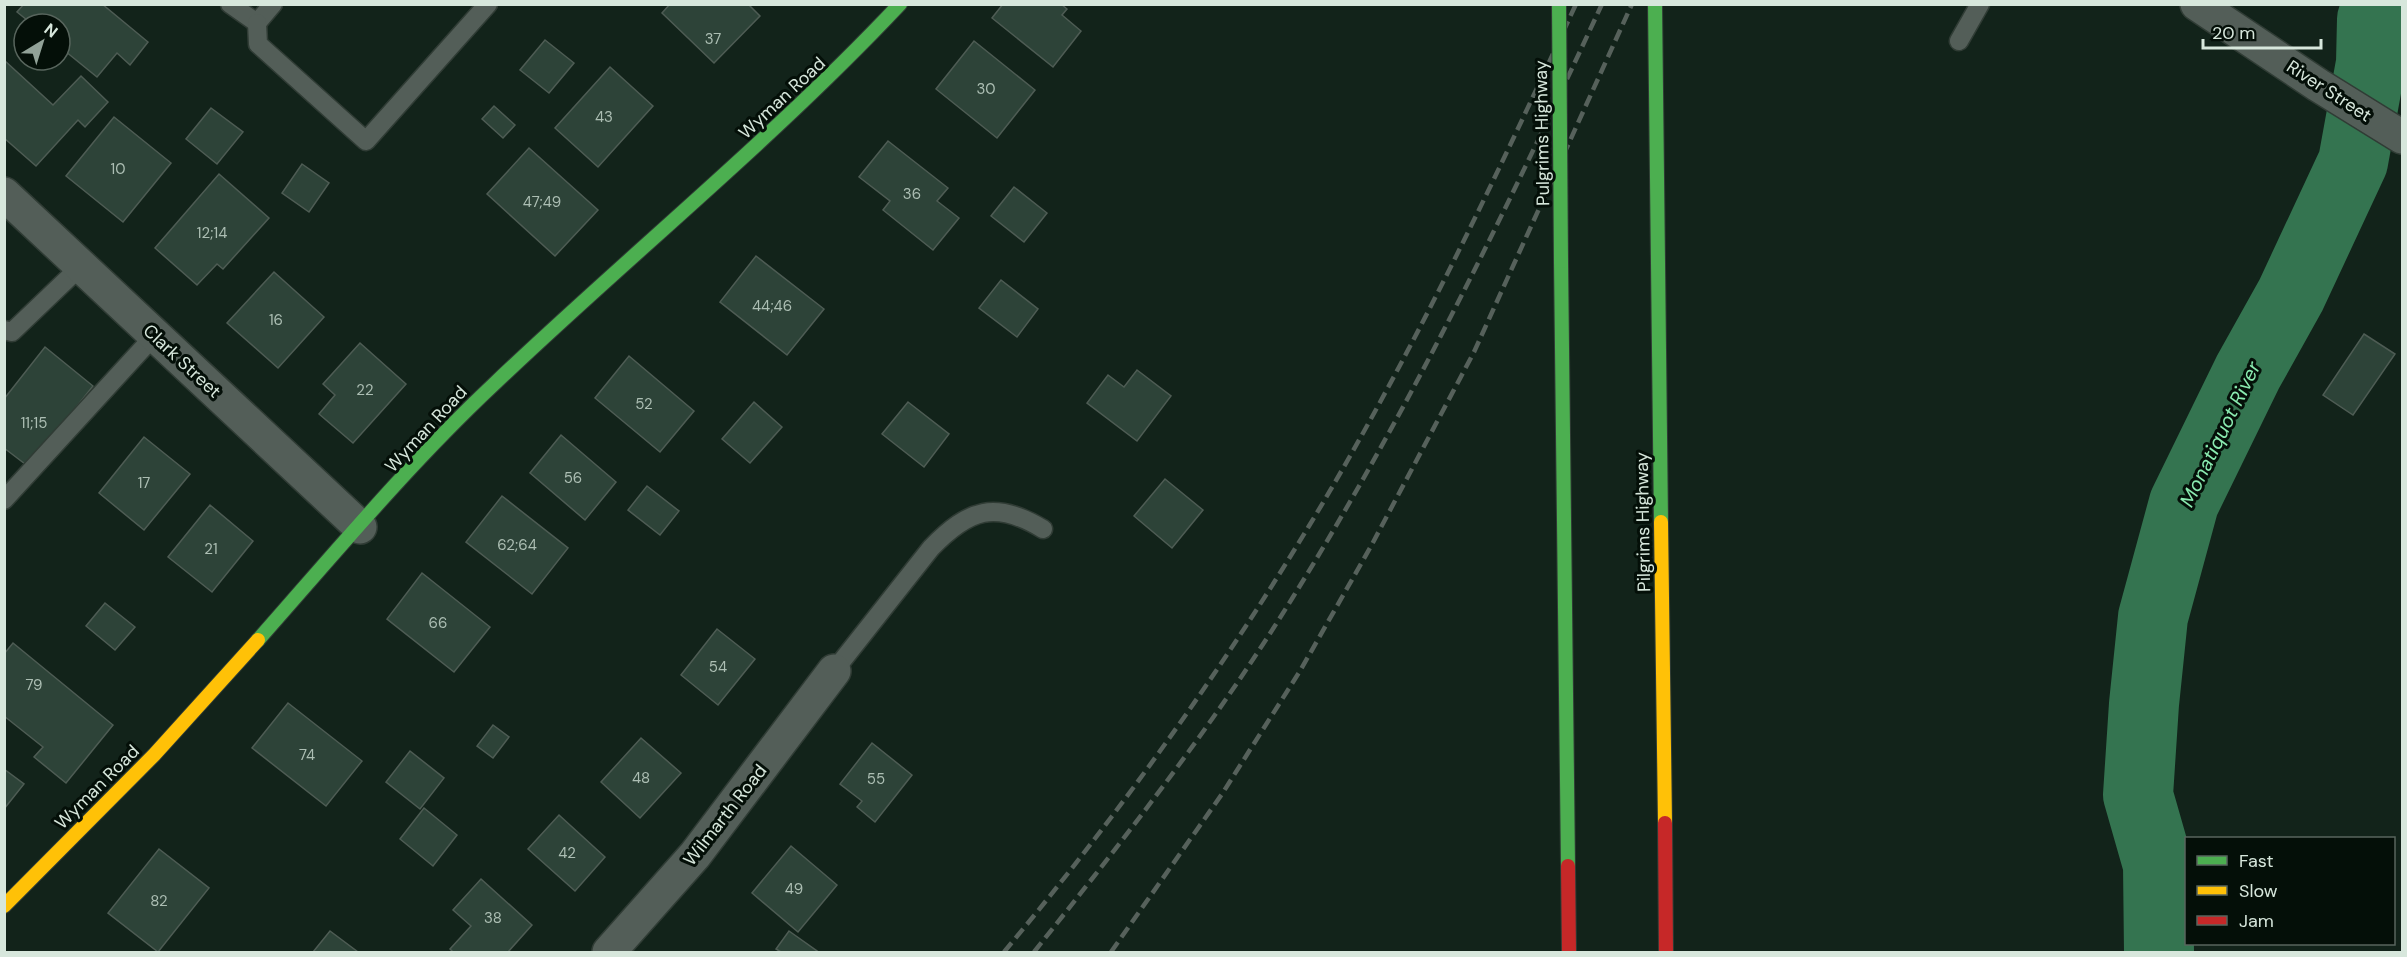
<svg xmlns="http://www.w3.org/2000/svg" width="2407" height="957" viewBox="0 0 2407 957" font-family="'DM Sans',sans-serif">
<rect width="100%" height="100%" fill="#12231a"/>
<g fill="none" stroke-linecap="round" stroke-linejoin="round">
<path stroke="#347450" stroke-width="70" d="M2159 952 2158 865 2138 795 2144 704 2153 617 2184 503 2248 372 2291 295 2353 162 2371 63 2372 19 2378 4"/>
</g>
<g fill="#2d4338" stroke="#4e5c54" stroke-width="1.5">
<path d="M24 4H102L148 42 130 65 117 53 97 77 60 47V24H32L17 12Z"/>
<path d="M670 4H748L760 16 714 63 662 13Z"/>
<path d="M1003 4H1061L1067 9 1062 15 1081 31 1053 67 992 18Z"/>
<path d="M545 40 574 63 549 93 520 70Z"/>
<path d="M974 41 1035 90 997 138 936 89Z"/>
<path d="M4 60 53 105 81 76 108 102 85 127 78 120 36 166 4 138Z"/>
<path d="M610 67 653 106 598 167 555 128Z"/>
<path d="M494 106 515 125 503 138 482 119Z"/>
<path d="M211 108 243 132 217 164 186 139Z"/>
<path d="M114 117 171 163 123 222 66 176Z"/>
<path d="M888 141 948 188 937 201 959 218 933 250 883 210 890 201 859 177Z"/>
<path d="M529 148 598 210 555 256 487 194Z"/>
<path d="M302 164 329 183 309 212 282 193Z"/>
<path d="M219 174 269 218 223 269 217 264 197 285 155 248Z"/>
<path d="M1014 187 1047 213 1024 242 991 216Z"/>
<path d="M756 256 824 309 787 355 720 302Z"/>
<path d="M274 272 324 317 278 368 227 323Z"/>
<path d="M1001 280 1038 309 1017 337 979 308Z"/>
<path d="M2364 334 2395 354 2353 415 2323 395Z"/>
<path d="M360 343 406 384 353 443 319 414 335 395 323 384Z"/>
<path d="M45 347 93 386 29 467 4 448V399Z"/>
<path d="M629 356 694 411 660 452 595 398Z"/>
<path d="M1137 370 1171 396 1137 441 1087 403 1108 375 1124 387Z"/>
<path d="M754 402 782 427 750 463 722 439Z"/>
<path d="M908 402 949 434 924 467 882 434Z"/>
<path d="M561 435 616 482 585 520 530 473Z"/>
<path d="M144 437 190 474 144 530 99 493Z"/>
<path d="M1165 479 1203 510 1172 548 1134 516Z"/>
<path d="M647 486 679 511 660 535 628 510Z"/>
<path d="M502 496 568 548 532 594 466 542Z"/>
<path d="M210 505 253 541 212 592 168 557Z"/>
<path d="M422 573 490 627 454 672 387 619Z"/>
<path d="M105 603 135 627 115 650 86 626Z"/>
<path d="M717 629 755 659 718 705 681 675Z"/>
<path d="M13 643 113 725 66 783 34 757 43 747 4 716V654Z"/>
<path d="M288 703 362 761 326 806 252 748Z"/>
<path d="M493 725 509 737 493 758 477 746Z"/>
<path d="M641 738 681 773 640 818 601 782Z"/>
<path d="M872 743 912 775 875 822 857 807 862 801 840 784Z"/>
<path d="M410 751 444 778 420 809 386 782Z"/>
<path d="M4 769 24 784 4 809Z"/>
<path d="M424 808 457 835 433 866 400 839Z"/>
<path d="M559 815 605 857 575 891 528 849Z"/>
<path d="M791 846 837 885 798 932 752 893Z"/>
<path d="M159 849 209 888 158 952 108 913Z"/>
<path d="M481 879 532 925 508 952H453L450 949 471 926 453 910Z"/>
<path d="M330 931 358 952H313Z"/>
<path d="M789 931 817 951 815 952H781L776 949Z"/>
</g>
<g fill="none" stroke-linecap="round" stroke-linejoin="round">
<g stroke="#303c35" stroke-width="21">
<g id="lane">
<path d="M230 4 257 23 273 4"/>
<path d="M257 23 258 44 366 141 488 4"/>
<path d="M1959 41 1980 4"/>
<path d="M4 330 12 332 81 266"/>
<path d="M4 500 155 335"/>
<path d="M834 671 931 548C969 509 995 500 1043 529"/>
</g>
</g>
<g stroke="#303c35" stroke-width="36">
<g id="street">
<path d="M2197 4 2318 85 2402 137"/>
<path d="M4 194 360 527"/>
<path d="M609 952 695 855 834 671"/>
</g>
</g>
<g stroke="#303c35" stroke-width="16">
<g id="fast">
<path d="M1655 4 1661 522"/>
<path d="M1561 261 1568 866"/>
<path d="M258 640C334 554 408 465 492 386 627 257 772 140 900 4"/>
</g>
</g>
<g stroke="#303c35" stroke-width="16">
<g id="slow">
<path d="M1661 522 1665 823"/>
<path d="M4 906 154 755 258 640"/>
</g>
</g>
<g stroke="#303c35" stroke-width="16">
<g id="jam">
<path d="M1665 823 1666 952"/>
<path d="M1568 866 1569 952"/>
</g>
</g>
<use href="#lane" stroke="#535e58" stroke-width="18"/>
<use href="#street" stroke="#535e58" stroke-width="33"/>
<use href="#fast" stroke="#4caf50" stroke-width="14"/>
<use href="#slow" stroke="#ffc107" stroke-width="14"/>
<use href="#jam" stroke="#c62828" stroke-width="14"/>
<g stroke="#56615b" stroke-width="4.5" stroke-dasharray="12 6" stroke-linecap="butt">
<path d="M1004 952C1116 818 1218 676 1309 526 1410 359 1494 182 1576 4"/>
<path d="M1034 952C1125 838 1216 722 1293 597 1411 407 1508 207 1602 4"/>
<path d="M1111 952 1222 794 1300 671 1370 548 1474 352 1632 4"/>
</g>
<g stroke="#303c35" stroke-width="16" stroke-linecap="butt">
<path id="fast-bridge" d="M1559 4 1561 261"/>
</g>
<use href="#fast-bridge" stroke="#4caf50" stroke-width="14"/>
</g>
<g text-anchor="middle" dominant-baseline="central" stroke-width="6" stroke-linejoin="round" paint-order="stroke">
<g font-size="15" fill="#acbeb3">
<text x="713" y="39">37</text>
<text x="986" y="89">30</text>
<text x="604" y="117">43</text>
<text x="118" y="169">10</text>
<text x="912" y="194">36</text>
<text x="542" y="202">47;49</text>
<text x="212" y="233">12;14</text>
<text x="772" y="306">44;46</text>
<text x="276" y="320">16</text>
<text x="365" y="390">22</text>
<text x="644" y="404">52</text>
<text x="34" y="423">11;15</text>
<text x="573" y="478">56</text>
<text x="144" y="483">17</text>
<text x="517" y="545">62;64</text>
<text x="211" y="549">21</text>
<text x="438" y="623">66</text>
<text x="718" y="667">54</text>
<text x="34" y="685">79</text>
<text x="307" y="755">74</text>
<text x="641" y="778">48</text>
<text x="876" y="779">55</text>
<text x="567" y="853">42</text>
<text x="794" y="889">49</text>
<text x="159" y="901">82</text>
<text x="493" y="918">38</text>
</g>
<g font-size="18" fill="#d7e7dc" stroke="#040f08">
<text transform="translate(2329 91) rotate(33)">River Street</text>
<text transform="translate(782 98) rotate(-43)">Wyman Road</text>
<text transform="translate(1542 133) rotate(-91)">Pulgrims Highway</text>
<text transform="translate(182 361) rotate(43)">Clark Street</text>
<text transform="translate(426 429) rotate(-47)">Wyman Road</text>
<text transform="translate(1643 522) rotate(-91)">Pilgrims Highway</text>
<text transform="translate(97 787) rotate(-45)">Wyman Road</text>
<text transform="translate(725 815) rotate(-52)">Wilmarth Road</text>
</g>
<g font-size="20" font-style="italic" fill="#8aebb0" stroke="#040f08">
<text transform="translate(2220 434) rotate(-64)">Monatiquot River</text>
</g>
</g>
<rect width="2407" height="957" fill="none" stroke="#d7e7dc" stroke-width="12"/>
<rect x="2185" y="837" width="210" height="108" fill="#040f08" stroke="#58655d" stroke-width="1.5"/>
<rect x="2197" y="856" width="30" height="9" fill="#4caf50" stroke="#58655d" stroke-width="1.5"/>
<text x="2239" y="867" font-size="18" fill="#d7e7dc">Fast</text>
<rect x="2197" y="886" width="30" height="9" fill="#ffc107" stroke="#58655d" stroke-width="1.5"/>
<text x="2239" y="897" font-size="18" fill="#d7e7dc">Slow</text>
<rect x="2197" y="916" width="30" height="9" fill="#c62828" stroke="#58655d" stroke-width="1.5"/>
<text x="2239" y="927" font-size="18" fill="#d7e7dc">Jam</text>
<g transform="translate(42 42) rotate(38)"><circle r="28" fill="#040f08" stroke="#58655d" stroke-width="1.5"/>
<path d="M0-4.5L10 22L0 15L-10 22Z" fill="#92a298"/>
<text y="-9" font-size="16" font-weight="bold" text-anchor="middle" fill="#d7e7dc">N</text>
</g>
<path d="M2203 39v9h118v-9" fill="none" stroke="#d7e7dc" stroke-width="3"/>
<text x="2212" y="39" font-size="18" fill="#d7e7dc" stroke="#040f08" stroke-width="4.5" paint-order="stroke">20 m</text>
</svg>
